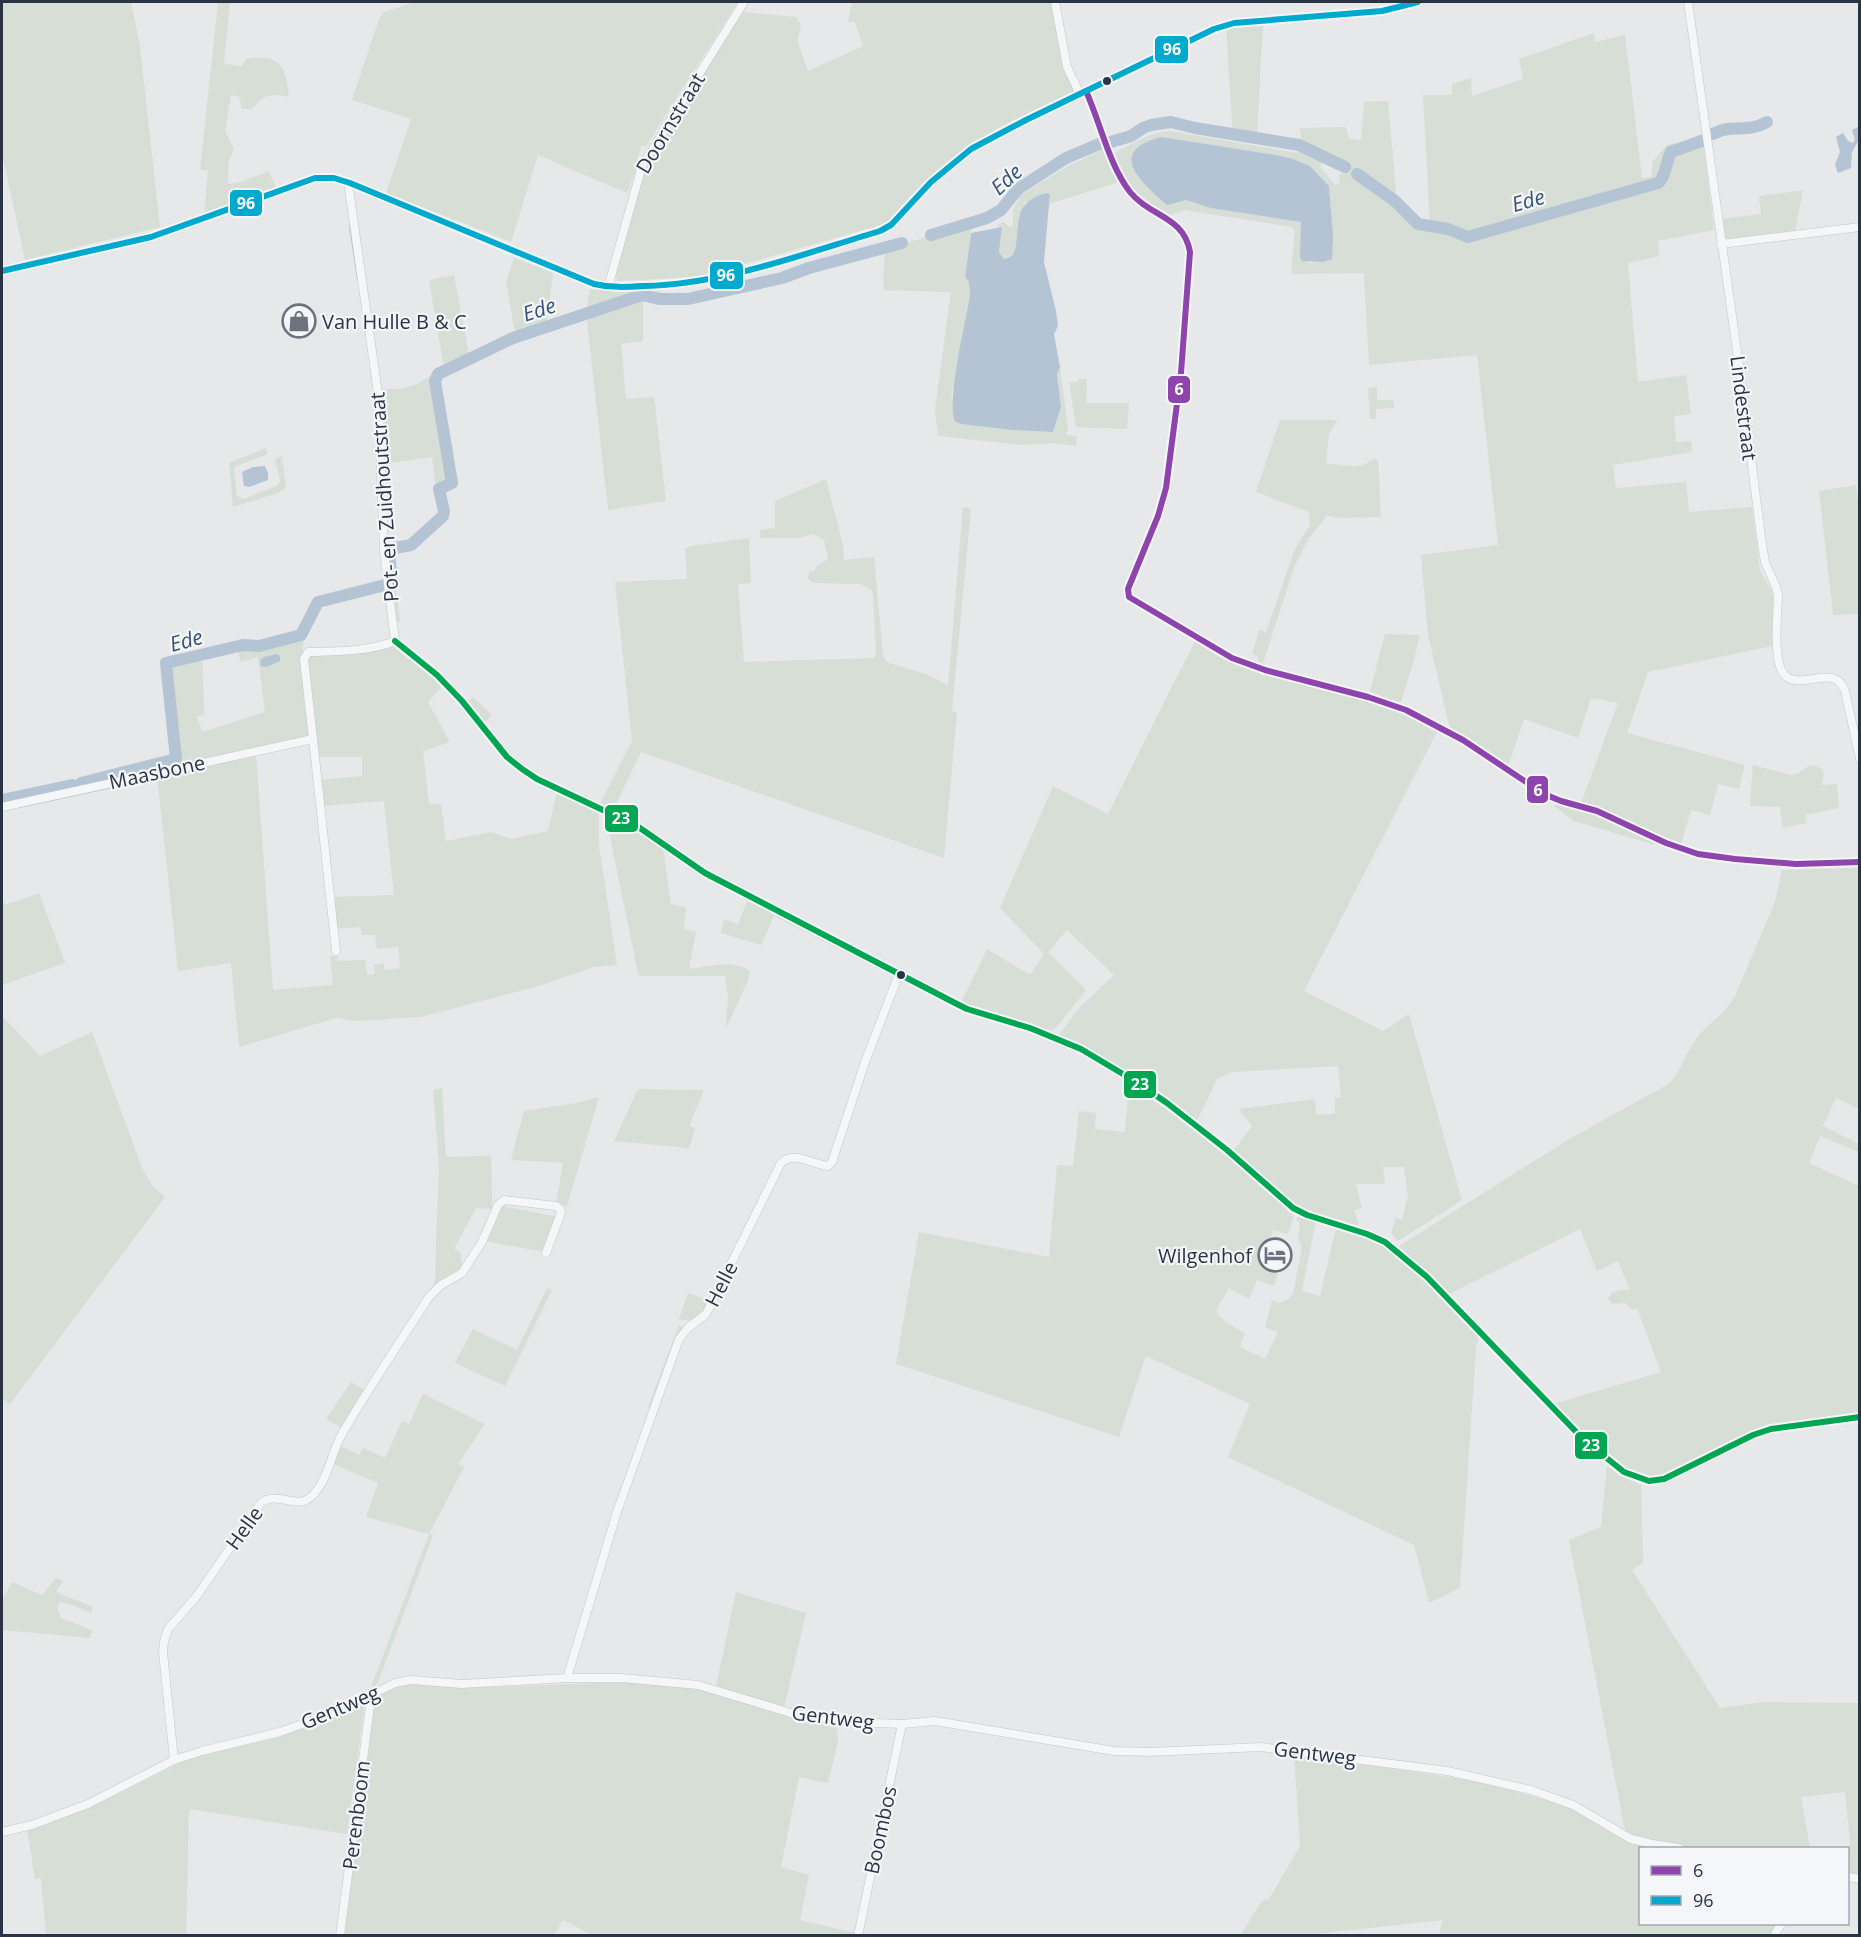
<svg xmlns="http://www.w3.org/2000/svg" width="1861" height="1937" viewBox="0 0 1861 1937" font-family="'Open Sans',sans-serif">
<rect width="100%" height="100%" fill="#e6e8ea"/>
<g fill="#d6ded6" fill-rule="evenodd">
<path d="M2 2H131L140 47 160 227 25 260 2 154Z"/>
<path d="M218 2H230L224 64 242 66 246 59C280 53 286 66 289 97 270 93 264 94 252 109H242L239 97 231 95 225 131 234 149 229 160 228 184 241 182 269 171 277 190 204 217 208 170H200Z"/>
<path d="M415 2H738L646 146 641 145 635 172 627 193 538 155 511 242 386 193 411 119 352 100 379 19 384 12Z"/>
<path d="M852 2H1051L1063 69 1074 91C1029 113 980 133 941 167 922 183 906 203 889 221L881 225 699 277 617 281 616 275 646 167 743 12 797 17 801 26 797 40 808 71 863 46 855 22H848Z"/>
<path d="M1263 25 1257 135 1301 139 1300 128 1346 127 1349 139 1361 140 1364 102 1388 101 1397 204 1420 223 1430 225 1423 95H1452V84L1471 78 1472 96 1523 79 1519 59 1594 33 1595 42 1625 35 1642 178 1651 177 1653 161 1667 145 1703 139 1714 230 1658 241 1659 256 1628 263 1638 382 1686 375 1691 414 1674 416 1676 442 1691 441 1692 452 1613 465 1616 488 1686 482 1689 512 1752 507 1760 570C1763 578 1769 584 1772 592 1776 608 1772 629 1772 646L1648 672 1627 733 1745 765 1739 789 1718 784 1710 815 1691 810 1681 844 1581 803 1618 703 1591 698 1578 738 1524 719 1508 767 1450 729 1428 635 1421 555 1498 545 1477 355 1369 365 1364 273 1291 274 1295 230 1292 227 1184 210 1168 216C1139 198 1127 188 1115 155L1116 152C1133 143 1150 132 1170 131L1298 153 1300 149 1233 138 1226 29ZM1252 152 1281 156 1310 166 1329 186 1332 227 1323 262 1308 263 1301 222 1211 208 1186 200 1178 201ZM1324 159 1345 167V173L1339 174 1340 182 1335 185 1320 167Z"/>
<path d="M1104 149 1119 182 1049 204 1050 195 1046 193 1024 203 1014 255 1009 258 1004 259 999 252 1002 229 998 227V224L1004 222 1008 226 1012 227C1016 216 1008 213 1019 200V196L1068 166Z"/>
<path d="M1803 190 1795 232 1729 239 1725 238 1721 219 1761 214 1759 196Z"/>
<path d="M972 224 965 276 969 282 970 295 951 397 962 424 1012 430 1053 432 1061 407 1057 374 1060 367 1068 427 1066 435 1077 436 1076 446 1054 443 1022 445 938 436 935 409 951 292 883 290 885 249Z"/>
<path d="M514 258 553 273 546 328 516 339 506 282Z"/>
<path d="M454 275 469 355 483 348 485 354 435 378 442 419 446 418 454 454 448 455 453 485 441 492 446 515 410 549 391 552 400 622 396 623 386 546 406 545 438 515 439 511 432 457 383 464 379 389C414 391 415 384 444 368L429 280Z"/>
<path d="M590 289 616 292 661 290 660 302 643 298V341L621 344 626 399 654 397 666 501 608 510 586 313Z"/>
<path d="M1079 379H1087L1086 403H1129L1127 429 1076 427 1069 382H1078Z"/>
<path d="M1377 387V400H1393L1394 408 1376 409V419H1370L1368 388Z"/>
<path d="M1280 420H1337L1329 434 1326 463C1338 464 1354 469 1365 464 1370 462 1372 459 1378 459L1381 517 1343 518 1327 516 1309 538 1295 565 1262 666 1257 664 1258 656 1252 654 1259 630 1266 632 1295 549 1310 525 1309 512 1256 492Z"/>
<path d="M266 448 268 454 236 466 234 469 237 496 244 499 278 485 280 481 275 459 282 456 286 488 278 493 233 507 229 463Z"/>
<path d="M826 479 843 545 844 560 874 557 883 655 886 662 928 675 948 685 963 507 971 509 952 711 957 712 944 858 641 752 613 810 600 804 632 741 615 582 687 579 685 549 691 546 749 538 751 583 738 584 744 662 874 658 876 653 873 594 871 589 860 584 813 583 808 578 809 572 814 571 818 565 828 559 824 540 813 534 799 538H760V530L775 528V501Z"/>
<path d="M1856 485 1860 517 1859 614 1833 615 1819 491Z"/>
<path d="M383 584 385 591C370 593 337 597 325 602 290 619 304 707 310 738L174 766 162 662 202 653 204 715 197 716 202 732 265 712 258 657 241 662 235 645 254 644 299 633 310 607 318 599Z"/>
<path d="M1385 634 1420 635 1413 663 1400 705 1369 695Z"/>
<path d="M1195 641 1217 656 1235 664 1396 710 1438 730 1304 991 1383 1031 1409 1014 1462 1200 1398 1241 1391 1233 1396 1218 1402 1220 1408 1195 1404 1167H1383L1385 1184H1356L1362 1208 1354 1210 1359 1224 1356 1227 1296 1206 1233 1151 1252 1126 1239 1109 1315 1099 1316 1115 1335 1114V1098L1341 1097 1338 1066 1232 1072 1217 1079 1197 1121C1152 1089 1108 1059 1059 1035L1079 1008 1114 975 1067 930 1048 952 1086 990 1056 1028 1049 1031 961 1003 987 949 1030 975 1044 954 1000 908 1053 786 1108 814Z"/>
<path d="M394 646 442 686 428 702 450 742 423 751 429 804H441L446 841 491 832 512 839 548 831 557 792 599 811V845L617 965 593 967 542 985 421 1017 357 1021 336 1018 239 1047 231 963 178 971 157 775 256 754 273 990 333 985 330 956H337L338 961 365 960 367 975 375 974 374 965 384 964 385 970 400 968 398 947 377 949 375 935H362L360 927 333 929 331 897 394 895 384 801 321 806 319 780 362 776V757H317L305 659 310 654 376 651Z"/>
<path d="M473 697 492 715 484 723 466 703Z"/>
<path d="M1753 765 1790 775 1797 774 1810 765 1821 768 1824 773 1822 785 1837 784 1839 808 1805 815 1806 823 1783 828 1780 807 1750 806Z"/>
<path d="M1556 804 1603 817 1657 843 1655 845 1574 821 1554 806Z"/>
<path d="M605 813 632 826 663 848 671 904 686 908 684 929 696 932 689 969C707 967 735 959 750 971L747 983 726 1028 728 997 725 976H641L638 973Z"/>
<path d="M1859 868V1109L1836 1098 1823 1126 1859 1144V1152L1820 1136 1809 1163 1859 1186V1414L1790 1422 1757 1430 1661 1476C1619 1481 1580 1431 1554 1404L1661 1372 1637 1308 1633 1310 1625 1303 1613 1304 1608 1299 1611 1293 1622 1290H1630L1618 1261 1597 1271 1580 1229 1449 1294 1399 1246 1571 1138 1670 1083C1681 1070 1685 1055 1694 1042 1706 1024 1724 1016 1735 996L1775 902 1782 870Z"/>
<path d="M39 893 65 963 2 985V896L4 905Z"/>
<path d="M748 899 771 904 898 969 894 977 774 916 761 945 721 933 724 919 738 924Z"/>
<path d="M2 1016 40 1056 92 1032 142 1168 153 1187 165 1197 10 1404 2 1398Z"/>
<path d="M1129 1083C1185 1122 1237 1164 1289 1208L1287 1211 1294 1216 1288 1234 1273 1230 1262 1267 1278 1274 1274 1286 1257 1280 1249 1299 1229 1288 1216 1310C1220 1321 1235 1327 1245 1333L1240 1347 1265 1359 1278 1332 1265 1327 1272 1300 1279 1303 1287 1300 1293 1294 1302 1247 1298 1239 1300 1223 1296 1219 1301 1215 1316 1221 1302 1291 1320 1296 1336 1228 1378 1241 1389 1249 1424 1279 1479 1337 1476 1348 1460 1588 1429 1603 1414 1545 1228 1457 1250 1404 1146 1356 1119 1437 896 1364 919 1232 1049 1257 1057 1165 1073 1166 1079 1111 1096 1113 1095 1129 1125 1132Z"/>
<path d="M442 1088 446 1157 491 1156 492 1209 476 1208 454 1249 461 1253V1262L465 1265 451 1277 433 1286 435 1281 439 1164 433 1090Z"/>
<path d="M638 1089 704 1090 689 1126 695 1128 689 1148 614 1141Z"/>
<path d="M599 1097 567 1206 556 1204 563 1163 511 1160 524 1111 576 1103Z"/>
<path d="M503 1206 558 1217 544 1252 485 1241Z"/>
<path d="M547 1288 552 1290 505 1386 455 1363 473 1329 517 1350Z"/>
<path d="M688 1293 711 1301 704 1311 692 1321 679 1319Z"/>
<path d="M679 1325 682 1328 681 1331 651 1409 648 1407Z"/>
<path d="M351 1382 366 1391 342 1428 326 1419Z"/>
<path d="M423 1394 485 1424 458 1464 464 1467 429 1534 433 1535 379 1680 375 1688 370 1690 429 1534 366 1517 378 1483 333 1464 339 1445 359 1455 363 1448 385 1458 402 1421 409 1424Z"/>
<path d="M1607 1466 1620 1476 1641 1485 1643 1563 1632 1570 1720 1708 1765 1702 1859 1703V1874L1849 1873 1850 1841 1845 1792 1801 1797 1810 1848C1758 1848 1671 1857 1625 1831L1569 1540 1601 1527Z"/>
<path d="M56 1578 63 1581 56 1592 93 1607 91 1613 70 1604 60 1602 57 1607 61 1618 92 1630 90 1638 2 1630V1600L12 1582 42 1595Z"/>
<path d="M736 1592 806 1613 784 1708 716 1686Z"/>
<path d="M627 1682 697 1688 796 1718 837 1728 838 1742 828 1783 799 1777 781 1867 809 1875 800 1920 855 1933 854 1935H592L563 1920 554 1935 342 1936 362 1802 373 1704 375 1698 385 1690 400 1686 417 1684 494 1687Z"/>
<path d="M359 1705H363L364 1709 347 1834 189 1809 186 1935H46L41 1878 35 1879 27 1829 74 1814 116 1795 188 1759 202 1754 268 1740 332 1718Z"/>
<path d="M1294 1754 1482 1782 1545 1800 1573 1809 1621 1839 1649 1848H1640V1924H1778L1771 1936 1439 1935 1443 1920 1305 1935 1240 1936 1262 1901 1269 1899 1300 1846Z"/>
</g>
<g fill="#b4c4d5">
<path d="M1858 127 1859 140 1852 152 1851 168 1838 173 1835 165 1840 152 1836 137 1843 133 1848 141 1853 143 1855 140 1852 130Z"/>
<path d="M1161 137 1281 156 1293 159 1310 166 1329 186 1333 236 1332 259 1323 262 1302 261 1300 257 1301 222 1211 208 1186 200 1167 205C1140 181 1106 152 1161 137Z"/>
<path d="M1046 193 1050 194 1049 204 1044 262 1056 311 1058 326 1054 334 1060 367 1057 374 1061 407 1053 432 1012 430 961 424 955 421C946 401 966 321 970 295L969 282 965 277 971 233 1002 227 999 252 1004 259C1010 258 1013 256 1015 250 1021 221 1012 203 1046 193Z"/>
<path d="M265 466 268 473V480L249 487 244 486 242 472 253 467Z"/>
<path d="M277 654 280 656V661L266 667 261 666 260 661 264 657Z"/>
</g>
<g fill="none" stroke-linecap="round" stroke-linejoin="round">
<g stroke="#b4c4d5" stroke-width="2">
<path d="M350 226 358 279"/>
<path d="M19 807 116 786"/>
</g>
<g stroke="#b4c4d5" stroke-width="12">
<path d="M1713 134C1732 123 1746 134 1767 122"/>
<path d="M1111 142 1131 136 1143 128 1151 125 1171 122 1195 128 1299 145 1345 167"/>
<path d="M1357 174 1395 201 1418 224 1448 229 1468 237 1658 183C1666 177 1666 161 1671 152L1704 140"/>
<path d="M931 235 987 218 1001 210 1018 189 1066 158 1104 142"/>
<path d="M392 584 389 549 411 545 443 516 444 511 439 489 452 483 435 381 438 374 513 338 642 295 659 299H688L782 278 809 268 902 243"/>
<path d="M81 783 176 759 166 663 243 645 259 646 301 635 318 602 385 585"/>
<path d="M2 800 72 785"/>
</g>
<g stroke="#c4c6c8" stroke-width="9">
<g id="minor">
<path d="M1055 2 1067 67 1080 94"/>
<path d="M1688 2 1743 394 1761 537 1765 562 1776 587 1778 595C1778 613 1771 667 1787 677 1805 689 1835 663 1845 691L1860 759"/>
<path d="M1086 91C1100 122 1109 165 1130 192 1150 217 1184 216 1190 252L1181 373 1166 488 1158 516 1128 589 1129 597 1232 658 1265 670 1368 697 1406 710 1463 740 1544 794 1561 801 1597 811 1666 843 1698 854 1735 859 1796 864 1860 862"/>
<path d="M350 183 349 189 378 393 384 551 395 641"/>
<path d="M1721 244 1860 227"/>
<path d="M2 271 151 237 315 178H334L350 183 594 284C611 288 627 287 644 286 725 284 803 254 880 231L891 225 931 182 971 149 1026 120 1214 29 1234 23 1382 11 1418 2"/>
<path d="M608 287 642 166 744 2"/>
<path d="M395 641 437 675 462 701 507 757 522 769 537 779 637 826 705 873 955 1003 967 1009 1030 1028 1081 1049 1133 1080 1167 1103 1227 1150 1293 1208 1307 1215 1367 1234 1385 1242 1427 1277 1583 1439 1624 1472 1649 1481 1664 1479 1753 1435 1771 1429 1860 1417"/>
<path d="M313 739 336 951"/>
<path d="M2 807 313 739 304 659 308 652C337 651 367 652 395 641"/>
<path d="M567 1678 617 1512 679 1339 688 1328 706 1314 781 1163C795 1150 812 1165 828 1166L832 1162 865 1062 899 974"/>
<path d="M174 1760 163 1652 164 1642 168 1629 196 1597 261 1503C278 1490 297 1511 312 1496 329 1479 331 1453 342 1434 369 1387 400 1342 429 1297L441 1285 462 1273 482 1242 498 1205 504 1200 556 1206 560 1209 561 1213 546 1253"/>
<path d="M2 1832 32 1825 88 1804 174 1760 202 1751 280 1732 341 1710 395 1683 411 1680 462 1684 567 1678H622L698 1685 791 1713 846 1722 902 1724 935 1721 1114 1751 1150 1752 1261 1747 1447 1771 1531 1790 1573 1805 1631 1839 1652 1844 1679 1848"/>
<path d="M1848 1877 1860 1879"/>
<path d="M340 1936 370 1706 369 1695"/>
<path d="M858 1936 902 1724"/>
<path d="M1774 1936 1781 1924"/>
</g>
</g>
<use href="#minor" stroke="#f5f6f7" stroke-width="8"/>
<g stroke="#f4f6f9" stroke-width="10">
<path id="bus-1" d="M1086 91C1100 122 1109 165 1130 192 1150 217 1184 216 1190 252L1181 373 1166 488 1158 516 1128 589 1129 597 1232 658 1265 670 1368 697 1406 710 1463 740 1544 794 1561 801 1597 811 1666 843 1698 854 1735 859 1796 864 1860 862"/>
</g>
<g stroke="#f4f6f9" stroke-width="10">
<path id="bus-2" d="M2 271 151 237 315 178H334L350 183 594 284C611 288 627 287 644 286 725 284 803 254 880 231L891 225 931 182 971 149 1026 120 1214 29 1234 23 1382 11 1418 2"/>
</g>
<g stroke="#f4f6f9" stroke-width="10">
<path id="bus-3" d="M395 641 437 675 462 701 507 757 522 769 537 779 637 826 705 873 955 1003 967 1009 1030 1028 1081 1049 1133 1080 1167 1103 1227 1150 1293 1208 1307 1215 1367 1234 1385 1242 1427 1277 1583 1439 1624 1472 1649 1481 1664 1479 1753 1435 1771 1429 1860 1417"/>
</g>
<use href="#bus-1" stroke="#8e44ad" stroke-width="6"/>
<use href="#bus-2" stroke="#00a9ce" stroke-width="6"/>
<use href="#bus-3" stroke="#00a651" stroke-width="6"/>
</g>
<defs>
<g id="shop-ring" transform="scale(1.725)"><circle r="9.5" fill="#f4f6f9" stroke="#6c737f" stroke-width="1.5"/><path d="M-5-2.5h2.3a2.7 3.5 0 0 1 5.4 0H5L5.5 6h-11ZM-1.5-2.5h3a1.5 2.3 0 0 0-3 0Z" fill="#6c737f"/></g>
<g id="hotel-ring" transform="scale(1.725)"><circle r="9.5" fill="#f4f6f9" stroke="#6c737f" stroke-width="1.5"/><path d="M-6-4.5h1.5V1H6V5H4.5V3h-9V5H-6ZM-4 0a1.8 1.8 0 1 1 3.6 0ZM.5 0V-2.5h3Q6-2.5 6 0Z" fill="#6c737f"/></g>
</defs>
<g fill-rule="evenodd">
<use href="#shop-ring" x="299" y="321"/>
<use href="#hotel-ring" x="1275" y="1255"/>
</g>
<g fill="#2b3445" stroke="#f4f6f9" stroke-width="2">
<circle cx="1107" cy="81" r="5"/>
<circle cx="901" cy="975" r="5"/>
</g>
<g text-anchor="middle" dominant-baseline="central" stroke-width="4.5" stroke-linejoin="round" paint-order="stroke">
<g font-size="20" fill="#2b3445" stroke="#f4f6f9">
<text transform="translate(670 123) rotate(-59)">Doornstraat</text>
<text transform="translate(1744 408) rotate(83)">Lindestraat</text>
<text transform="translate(384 497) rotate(-94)">Pot- en Zuidhoutstraat</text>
<text transform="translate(157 772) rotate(-12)">Maasbone</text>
<text transform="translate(721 1284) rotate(-63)">Helle</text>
<text transform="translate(244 1528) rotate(-54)">Helle</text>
<text transform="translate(340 1707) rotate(-23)">Gentweg</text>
<text transform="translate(833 1717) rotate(7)">Gentweg</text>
<text transform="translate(1315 1753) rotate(7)">Gentweg</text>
<text transform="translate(356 1815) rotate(-83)">Perenboom</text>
<text transform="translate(880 1830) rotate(-78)">Boombos</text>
</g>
<g font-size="20" fill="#2b3445" stroke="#f4f6f9" text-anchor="start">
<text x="322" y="321">Van Hulle B &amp; C</text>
<text x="1252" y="1255" text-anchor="end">Wilgenhof</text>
</g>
<g font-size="21" font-style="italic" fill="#34527a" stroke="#f4f6f9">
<text transform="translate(1006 179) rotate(-42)">Ede</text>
<text transform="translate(1528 200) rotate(-16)">Ede</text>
<text transform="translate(539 309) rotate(-18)">Ede</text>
<text transform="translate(186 640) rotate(-15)">Ede</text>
</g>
</g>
<g stroke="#f4f6f9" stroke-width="2">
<rect x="1154" y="35" width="35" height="29" rx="6" fill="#00a9ce"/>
<rect x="229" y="189" width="34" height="28" rx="6" fill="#00a9ce"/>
<rect x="709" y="261" width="35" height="29" rx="6" fill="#00a9ce"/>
<rect x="1167" y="375" width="24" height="29" rx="6" fill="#8e44ad"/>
<rect x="1526" y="775" width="23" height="29" rx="6" fill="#8e44ad"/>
<rect x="604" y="804" width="35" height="29" rx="6" fill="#00a651"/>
<rect x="1123" y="1070" width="34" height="29" rx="6" fill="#00a651"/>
<rect x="1574" y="1431" width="34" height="29" rx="6" fill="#00a651"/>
</g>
<g font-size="16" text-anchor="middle" font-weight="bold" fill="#fff">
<text x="1172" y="55">96</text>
<text x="246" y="209">96</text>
<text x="726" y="281">96</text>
<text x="1179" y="395">6</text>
<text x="1538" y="796">6</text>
<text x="621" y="824">23</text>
<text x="1140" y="1090">23</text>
<text x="1591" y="1451">23</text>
</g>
<rect width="1861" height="1937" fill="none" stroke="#2b3445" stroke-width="6"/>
<rect x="1639" y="1847" width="210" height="78" fill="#f4f6f9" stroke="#a4a8b1" stroke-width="1.5"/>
<rect x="1651" y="1866" width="30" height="9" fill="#8e44ad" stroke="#a4a8b1" stroke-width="1.5"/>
<text x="1693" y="1877" font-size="18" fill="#2b3445">6</text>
<rect x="1651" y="1896" width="30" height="9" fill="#00a9ce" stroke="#a4a8b1" stroke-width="1.5"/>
<text x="1693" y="1907" font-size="18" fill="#2b3445">96</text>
</svg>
